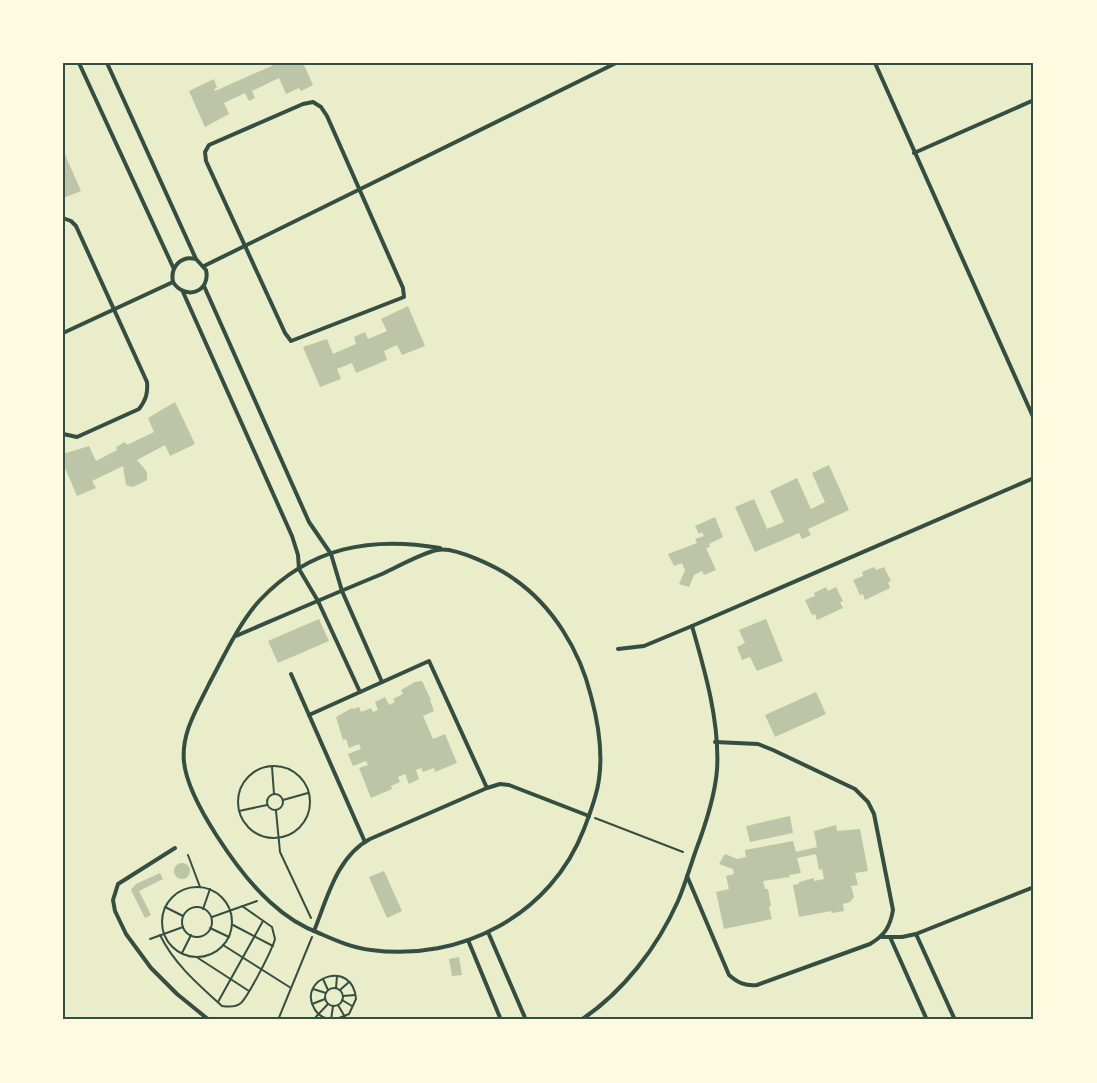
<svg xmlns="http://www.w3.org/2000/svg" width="1097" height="1083" viewBox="0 0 1097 1083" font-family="'Sofia Sans Condensed',sans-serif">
<rect width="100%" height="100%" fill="#e9edc9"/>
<g fill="#bcc5a7">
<path d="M278 63H303L313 85 301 91 299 88 286 94 279 78 252 91 255 98 249 101 245 93 224 103 229 114 205 127 189 91 214 79 217 88 214 89 215 91Z"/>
<path d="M63 150 81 191 66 197 63 195Z"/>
<path d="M408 306 425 346 402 355 397 345 384 351 387 360 356 373 352 363 337 369 341 379 320 387 303 347 327 339 333 354 356 344 354 337 365 332 368 339 387 331 381 319Z"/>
<path d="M175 402 195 444 170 456 165 445 137 460 147 472V480L133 487 126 485 123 466 92 481 96 488 77 496 63 463V454L89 446 96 461 117 450 116 447 125 442 127 445 154 432 148 418Z"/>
<path d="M829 465 849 510 808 529 811 535 802 539 799 533 755 552 735 507 754 499 767 529 784 522 770 491 797 478 811 509 825 502 812 473Z"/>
<path d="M715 517 723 537 709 544 710 547 706 548 716 570 704 575 702 571 694 575 689 587 679 584 685 570 682 563 674 566 668 554 697 543 695 539 704 536 702 532 699 534 695 526Z"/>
<path d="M874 567 876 570 884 567 891 581 888 582 890 588 865 600 863 594 860 595 853 580 863 576 862 572Z"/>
<path d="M826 587 828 591 836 587 843 601 840 602 843 608 817 620 815 614 812 615 805 600 815 596 814 593Z"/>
<path d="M319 619 329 641 278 663 268 641Z"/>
<path d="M766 619 783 661 757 671 750 657 742 660 737 647 745 643 739 630Z"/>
<path d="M422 681 431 700H430L434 711 423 716 433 739 445 734 457 763 435 772 434 768 423 772 421 768 416 770 419 779 409 784 405 774 398 777 400 782 391 786 392 789 371 798 359 768 368 765 366 761 353 766 348 754 361 749 359 744 349 748 346 739 343 740 336 717 352 708 353 709 359 707 361 712 371 708 373 712 378 710 375 702 385 697 389 705 395 702 393 699 403 694 401 690 415 682Z"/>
<path d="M816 692 826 714 775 737 765 715Z"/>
<path d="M790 816 793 833 750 842 746 826Z"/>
<path d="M836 825 837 831 860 829 868 871 855 873 858 885 851 886 854 897 850 902 843 904 844 911 832 913 831 911 799 917 793 885 799 884V882L814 878V881L824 879 822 869 819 870 816 854 797 858 801 873 789 875 790 877 763 881 765 889H768L771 906 769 907 772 919 724 929 716 892 729 889 726 876 734 874 733 869 719 864 725 854 737 859 746 857 745 850 793 841 796 852 817 847 814 831Z"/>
<circle cx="182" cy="871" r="8"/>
<path d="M384 871 402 911 387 918 369 877Z"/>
<path d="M160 873 163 879 139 891 151 915 145 918 131 890 136 884Z"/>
<path d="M459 957 462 975 452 976 449 959Z"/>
</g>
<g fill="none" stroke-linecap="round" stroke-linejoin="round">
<g stroke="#344e41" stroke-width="2">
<circle cx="274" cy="802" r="36"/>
<path d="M272 767 274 794"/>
<circle cx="275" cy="802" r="8"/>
<path d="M283 800 308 793"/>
<path d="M239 811 267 805"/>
<path d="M276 811 280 852 311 918"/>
<path d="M595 818 683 852"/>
<path d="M188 855 200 887"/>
<circle cx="197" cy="922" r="35"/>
<path d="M165 907 183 916"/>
<circle cx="197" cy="922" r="15"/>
<path d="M203 909 210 889"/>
<path d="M212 917 257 901"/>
<path d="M233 925 273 946"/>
<path d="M210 928 229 937"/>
<path d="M160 935C174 964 199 985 222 1006 228 1007 236 1007 241 1003 249 995 272 950 275 939L272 927 242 906"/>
<path d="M150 939 183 927"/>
<path d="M223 945 291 988"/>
<path d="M182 953 191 935"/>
<path d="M198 958 249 991"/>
<path d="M323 979 328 990"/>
<path d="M336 988 337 976"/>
<circle cx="334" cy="997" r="9"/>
<path d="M313 989 326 993"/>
<path d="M340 990 349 982"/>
<path d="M343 996 355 995"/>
<path d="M342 1000 352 1006"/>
<path d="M218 1002 263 921"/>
<path d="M312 1004 325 999"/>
<path d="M338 1005 345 1017"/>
<path d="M278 1020 312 937"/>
<path d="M313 1020 328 1004"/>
<path d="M331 1020 333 1006"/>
<path d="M333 1020C325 1019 318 1016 314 1008 297 978 353 958 356 999L349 1014 334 1020"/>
</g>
<g stroke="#344e41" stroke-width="4">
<path d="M79 63 173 267"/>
<path d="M107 63 196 259 206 270C211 292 185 301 173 282 170 267 181 255 196 259"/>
<path d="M875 63 1034 419"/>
<path d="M313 102 321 107 327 116 403 288 404 297 291 341 285 333 206 161 205 152 209 145 303 104Z"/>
<path d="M914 153 1034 100"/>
<path d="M63 218 71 221 76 226 147 382C148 393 146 400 139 409L77 437 63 434"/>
<path d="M204 266 616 63"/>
<path d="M204 286 309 522 331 554 342 591 382 682"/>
<path d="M183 292 292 536 298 555 299 569 318 601 360 692"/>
<path d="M63 333 173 282"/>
<path d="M236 636C285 615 333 594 382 574 397 567 422 553 437 550 455 546 499 568 514 579 553 606 580 651 591 696 598 722 603 752 599 779 597 796 590 813 584 829 551 915 461 962 371 950 353 948 337 941 321 934 302 927 284 915 270 902 240 875 188 801 184 762 181 733 197 709 209 684 224 656 239 623 260 600 310 547 371 536 440 548"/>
<path d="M618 649 644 646 692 626 1034 478"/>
<path d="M291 674 365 842"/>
<path d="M309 715 429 661 487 788"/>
<path d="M175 848 118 884 113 900 115 911 126 934 151 968 177 994 209 1020"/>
<path d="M687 876 729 975C738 983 745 986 757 985L870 944C885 935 890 927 893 910L874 814 868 802 855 789 773 750 758 744 715 742"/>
<path d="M314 931C327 899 337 856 370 839L487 788 500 784 509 785 589 816"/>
<path d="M488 932 526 1020"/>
<path d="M916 934 955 1020"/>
<path d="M882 937H902L916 934 1034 887"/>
<path d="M890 937 927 1020"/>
<path d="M468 940 501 1020"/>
<path d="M581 1020C623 992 657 948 678 901 685 885 690 867 696 850 705 826 715 795 717 770 720 723 705 671 692 626"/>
</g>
</g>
<rect width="1097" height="1083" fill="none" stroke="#fefae0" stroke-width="129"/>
<rect x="64" y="64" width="968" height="954" fill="none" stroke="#344e41" stroke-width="2"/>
</svg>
